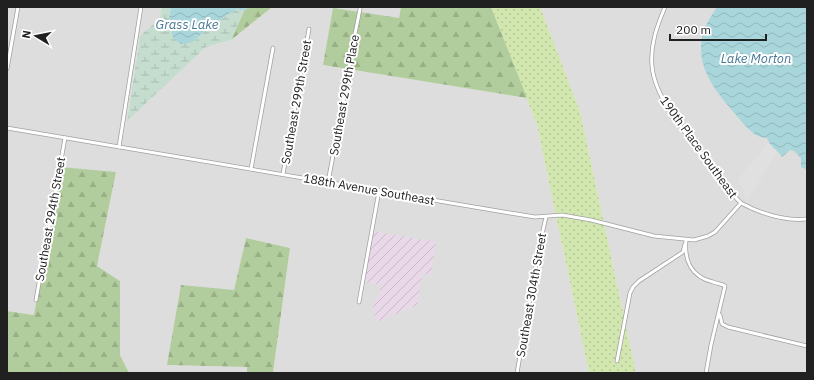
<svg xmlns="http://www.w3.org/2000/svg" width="814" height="380" viewBox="0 0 814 380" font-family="'IBM Plex Sans',sans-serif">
<defs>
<pattern id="industrial-furrows" width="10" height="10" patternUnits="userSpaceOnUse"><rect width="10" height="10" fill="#e9d9e8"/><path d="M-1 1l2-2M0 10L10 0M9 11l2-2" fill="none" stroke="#c8bac7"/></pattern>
<pattern id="grass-dots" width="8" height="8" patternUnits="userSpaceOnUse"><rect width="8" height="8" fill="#d2e7af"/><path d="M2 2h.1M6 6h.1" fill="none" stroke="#b4c696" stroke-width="1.8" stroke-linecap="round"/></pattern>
<pattern id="forest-firs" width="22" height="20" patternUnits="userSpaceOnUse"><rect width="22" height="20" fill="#b2cd9d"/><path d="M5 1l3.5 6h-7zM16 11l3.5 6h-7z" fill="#99b087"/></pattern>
<pattern id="wetland-marsh" width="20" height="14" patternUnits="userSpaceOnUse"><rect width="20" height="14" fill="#c4ddcf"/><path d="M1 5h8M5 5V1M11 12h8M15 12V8" fill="none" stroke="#a8bdb1"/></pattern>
<pattern id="water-waves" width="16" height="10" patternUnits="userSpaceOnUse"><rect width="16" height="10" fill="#a9d6db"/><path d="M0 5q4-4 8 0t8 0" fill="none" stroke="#91b7bc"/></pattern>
</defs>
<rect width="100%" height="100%" fill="#f0ece7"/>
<g fill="#dedddd">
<path d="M7 7H162L160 18 140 36 127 120 206 47 231 40 271 8 401 7 399 18 323 65 527 98 537 125 589 373H273L290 248 246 238 234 290 167 365 247 367V373H129L120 355V282L97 266 116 172 37 298 34 315 7 311Z"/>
<path d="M540 7H807V373H636L580 111Z"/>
</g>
<path fill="url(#industrial-furrows)" d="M372 231 436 242 431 275 422 274 417 305 376 322 373 304 379 295 381 285 364 282Z"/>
<path fill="url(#grass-dots)" d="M491 7H540L580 111 636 373H589L537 125Z"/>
<g fill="url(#forest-firs)">
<path d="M248 7H274L271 8 231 40 244 11Z"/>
<path d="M401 7H491L527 98 323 65 333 8 399 18Z"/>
<path d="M60 167 116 172 97 266 120 281V355L129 373H7V311L34 315Z"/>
<path d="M246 238 290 248 273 373H247V367L167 365 181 285 234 290Z"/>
</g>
<path fill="url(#wetland-marsh)" d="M162 7H171L169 17 193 42 208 28 236 9 244 11 231 40 206 47 127 121 140 36 160 18Z"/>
<path fill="#e0e0e0" d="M768 143 778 151 747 201 744 196V193L738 179Z"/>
<g fill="url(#water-waves)">
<path d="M171 7H248L244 11 236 9 208 28 193 42 181 44 173 38 169 17Z"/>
<path d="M717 7H807V170L801 167V158L794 151 790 150 782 157C778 150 769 146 767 138 764 138 761 137 758 136 750 132 742 122 736 115 719 95 700 74 701 46 701 31 709 19 717 7Z"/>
</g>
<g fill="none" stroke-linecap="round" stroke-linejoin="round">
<g stroke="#a1a1a1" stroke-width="4.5">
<g id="street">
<path d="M665 7C657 26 650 45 652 66 655 102 694 143 716 171 723 180 732 195 740 202 743 205 748 206 751 208 769 216 787 221 807 219"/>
<path d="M7 69 18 7"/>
<path d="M7 128 498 211 535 217 562 215 591 220 654 236 694 240 708 236 715 232 741 203"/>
<path d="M119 147 141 7"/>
<path d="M251 169 273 48"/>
<path d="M283 174 309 29"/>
<path d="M328 182 348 77 350 59 360 9"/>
<path d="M686 240C684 261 692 277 713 282 718 284 721 283 725 286L711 345 706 373"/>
<path d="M36 300 65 138"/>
<path d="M359 302 379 191"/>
<path d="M720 315 722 324 728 327 807 346"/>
<path d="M617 361 630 293 633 287 639 281 683 252 685 244"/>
<path d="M517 373 538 252 546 217"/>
</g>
</g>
<use href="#street" stroke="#fff" stroke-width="3"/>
</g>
<g text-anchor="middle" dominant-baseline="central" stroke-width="4" stroke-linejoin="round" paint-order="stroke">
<g font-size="12" fill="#202020" stroke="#fff">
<text transform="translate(344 95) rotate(-80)">Southeast 299th Place</text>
<text transform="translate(296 102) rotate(-80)">Southeast 299th Street</text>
<text transform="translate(699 147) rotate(54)">190th Place Southeast</text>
<text transform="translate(369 189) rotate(10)">188th Avenue Southeast</text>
<text transform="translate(50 219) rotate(-80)">Southeast 294th Street</text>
<text transform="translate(531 295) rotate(-80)">Southeast 304th Street</text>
</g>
<g font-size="13" font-style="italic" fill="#477795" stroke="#fff">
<text x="187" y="24">Grass Lake</text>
<text x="756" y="58">Lake Morton</text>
</g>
</g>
<rect width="814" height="380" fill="none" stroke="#202020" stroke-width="16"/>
<g transform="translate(36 36) rotate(280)" stroke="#ffffff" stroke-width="3" paint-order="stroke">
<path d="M0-3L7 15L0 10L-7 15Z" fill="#202020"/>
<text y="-6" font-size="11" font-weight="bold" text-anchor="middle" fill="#202020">N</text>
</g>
<path d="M670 34v6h96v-6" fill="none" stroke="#202020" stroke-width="2"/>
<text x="676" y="34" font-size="12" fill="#202020" stroke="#ffffff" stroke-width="3" paint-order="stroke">200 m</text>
</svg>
